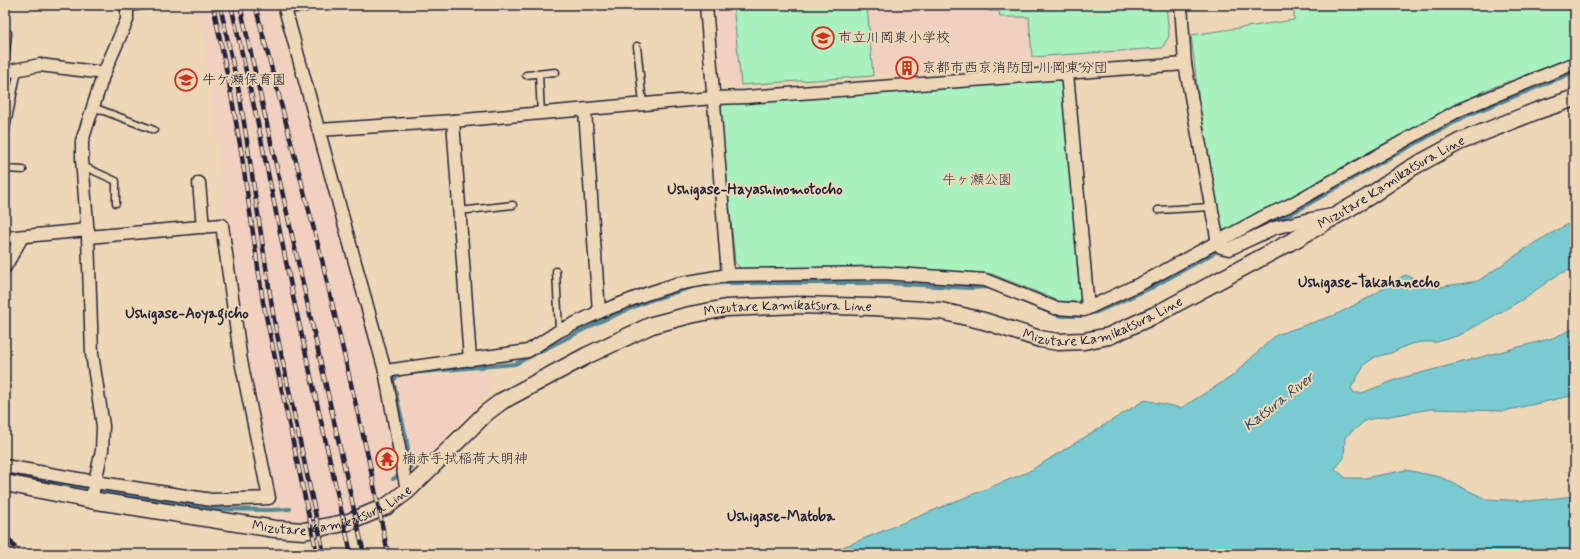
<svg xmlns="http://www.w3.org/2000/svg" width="1580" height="559" viewBox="0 0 1580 559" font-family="Mynerve,'Klee One',sans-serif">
<rect width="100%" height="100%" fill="#eed7b6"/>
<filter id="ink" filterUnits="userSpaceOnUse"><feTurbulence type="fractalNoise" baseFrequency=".025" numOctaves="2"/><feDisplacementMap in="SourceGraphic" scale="8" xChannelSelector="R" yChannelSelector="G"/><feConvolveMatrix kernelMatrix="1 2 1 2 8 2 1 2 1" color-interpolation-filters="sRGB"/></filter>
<g filter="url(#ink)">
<g fill="#f1d0c0">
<path d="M198 5H273L297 90 322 170 319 176 321 183 328 186 382 399 393 455 384 459 388 475 395 474 397 486 373 499 367 508 304 525 281 524 271 479 245 345 228 233 209 77Z"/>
<path d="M716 5H1169L1172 42 1164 52 732 86 721 78Z"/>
<path d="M487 370 490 394 481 400 415 469 397 381 399 379Z"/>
</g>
<g fill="#a9f1bf" stroke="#668a7d">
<path d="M733 5H867L873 76 741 85Z"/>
<path d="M988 5H1166L1169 36 1162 48 1032 57 1029 17H1000L999 11H989Z"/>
<path d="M1294 5H1573L1575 14V57L1486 90 1374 149 1275 206 1227 231 1220 229 1199 102 1191 35 1294 20Z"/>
<path d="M1055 79 1064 83 1082 293 1079 302 1059 301 992 274 741 269 735 262 720 110 725 102Z"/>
</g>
<path fill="#7acbd1" stroke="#578795" d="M1575 220V268L1559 274 1520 301 1460 335 1437 342H1421L1408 345 1391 353 1375 357 1365 364 1351 388 1354 393H1362L1398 379 1553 338 1575 328V395L1504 411 1431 409 1366 420 1345 437 1344 458 1335 469 1346 478H1365L1406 470 1440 477 1486 499 1529 501 1575 496V554H826L1028 472 1145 400 1181 408 1231 377 1276 335 1335 315 1368 298 1405 275 1439 287 1478 281 1536 242Z"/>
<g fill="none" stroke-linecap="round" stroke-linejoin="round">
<g stroke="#578795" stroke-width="4">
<path d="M1246 235 1300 209 1360 174 1466 116 1575 72"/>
<path d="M706 285 723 283H888L969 288 990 287"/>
<path d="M1039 308 1061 316H1079L1097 312 1151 288 1221 249"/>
<path d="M411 373 515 364 597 323 648 301 695 286"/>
<path d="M5 473 210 509 271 510 290 509"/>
<path d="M393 479 411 468 406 437 393 381 398 375 402 374"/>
</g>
<g stroke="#22223b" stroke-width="9">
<g id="lane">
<path d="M127 8 151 5"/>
<path d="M637 46 643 104"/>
<path d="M5 64 8 33"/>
<path d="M539 74 541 114"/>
<path d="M526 75 556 72"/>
<path d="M93 107 154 130"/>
<path d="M5 134 18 70"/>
<path d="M83 166 116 181V203"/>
<path d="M5 169 23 170"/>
<path d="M1158 210 1211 207"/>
<path d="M459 211 513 205"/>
<path d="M556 271 559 331"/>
</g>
</g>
<g stroke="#22223b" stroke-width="15">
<g id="street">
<path d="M284 5 385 371 407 491"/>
<path d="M706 5 728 275"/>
<path d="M1181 5 1185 64 1218 243 1221 247 1229 249 1274 228 1311 219 1332 215"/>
<path d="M285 7 306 5"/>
<path d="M5 72 40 65 104 73"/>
<path d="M1067 73 1088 308"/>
<path d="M585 110 599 312"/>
<path d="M453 121 470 360"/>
<path d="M319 130 453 121 713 98 746 97 1185 64"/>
<path d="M199 183 203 227"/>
<path d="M5 238 88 230"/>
<path d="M5 267 22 237"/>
<path d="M385 371 528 351 559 331 599 312 646 294 677 284 728 275 883 273 985 280 1055 308 1084 310 1144 282 1263 217 1290 205 1459 110 1575 63"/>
<path d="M5 466 95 482 212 500 269 498 241 361 222 225 88 237"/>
<path d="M91 500 102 450 103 426 92 354 88 237 82 159V141L104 73 127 20V5"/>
</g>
</g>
<g stroke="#22223b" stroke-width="19">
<g id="secondary">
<path id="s1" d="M5 483 91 500 275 529 304 531 349 522 387 506 407 491 486 413 502 401 588 355 652 325 690 315 726 308 798 305 872 307 941 311 984 321 1040 339 1058 342 1084 341 1109 336 1155 315 1296 239 1368 197 1411 168 1459 142 1534 112 1575 98"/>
</g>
</g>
<use href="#lane" stroke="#eed7b6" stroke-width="6"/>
<use href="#street" stroke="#eed7b6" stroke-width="12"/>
<use href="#secondary" stroke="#eed7b6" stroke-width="16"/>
<g stroke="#22223b" stroke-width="4.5">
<g id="rail">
<path d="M213 5 229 83 241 150 263 302 317 554"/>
<path d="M220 5 239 92 246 135 274 320 324 554"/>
<path d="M231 5 258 124 294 301 351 554"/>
<path d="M240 5 364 554"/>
<path d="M255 5 322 260 369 461 388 554"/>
<path d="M5 533 19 554"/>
<path d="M5 550 8 554"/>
</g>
</g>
<use href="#rail" stroke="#eed7b6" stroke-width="3" stroke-dasharray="9" stroke-linecap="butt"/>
</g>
</g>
<defs>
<g id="school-ring" transform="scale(1.15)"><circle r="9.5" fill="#eed7b6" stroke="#c8321e" stroke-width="1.5"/><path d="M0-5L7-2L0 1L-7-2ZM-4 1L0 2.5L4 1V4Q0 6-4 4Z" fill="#c8321e"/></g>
<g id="building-ring" transform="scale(1.15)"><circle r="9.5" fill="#eed7b6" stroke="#c8321e" stroke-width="1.5"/><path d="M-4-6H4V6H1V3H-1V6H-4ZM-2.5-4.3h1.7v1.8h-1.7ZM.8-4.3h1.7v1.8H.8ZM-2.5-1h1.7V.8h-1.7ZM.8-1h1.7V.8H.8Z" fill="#c8321e"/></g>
<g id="temple-ring" transform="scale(1.15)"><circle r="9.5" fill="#eed7b6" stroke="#c8321e" stroke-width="1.5"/><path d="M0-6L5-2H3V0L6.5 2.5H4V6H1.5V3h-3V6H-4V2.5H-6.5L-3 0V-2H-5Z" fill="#c8321e"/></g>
</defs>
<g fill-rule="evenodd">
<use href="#school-ring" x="823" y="38"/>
<use href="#building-ring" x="907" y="68"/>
<use href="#school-ring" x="186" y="80"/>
<use href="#temple-ring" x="387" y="459"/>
</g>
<g text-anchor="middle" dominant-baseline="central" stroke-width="4" stroke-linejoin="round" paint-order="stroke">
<g font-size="14" fill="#22223b" stroke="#eed7b6" text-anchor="start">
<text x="838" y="38">市立川岡東小学校</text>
<text x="922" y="68">京都市西京消防団 川岡東分団</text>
<text x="202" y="80">牛ケ瀬保育園</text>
<text x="402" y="459">楠赤手拭稲荷大明神</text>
</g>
<g font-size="14" fill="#36414f" stroke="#eed7b6">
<text x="977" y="180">牛ヶ瀬公園</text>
</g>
<g font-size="14" fill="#22223b" stroke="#eed7b6">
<text stroke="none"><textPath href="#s1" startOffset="1500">Mizutare Kamikatsura Line</textPath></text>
<text stroke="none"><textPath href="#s1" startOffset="852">Mizutare Kamikatsura Line</textPath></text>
<text stroke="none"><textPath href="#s1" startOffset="1175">Mizutare Kamikatsura Line</textPath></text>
<text stroke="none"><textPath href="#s1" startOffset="335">Mizutare Kamikatsura Line</textPath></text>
</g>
<g font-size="15" font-weight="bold" fill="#22223b" stroke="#eed7b6">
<text x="755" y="190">Ushigase-Hayashinomotocho</text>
<text x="1369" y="283">Ushigase-Takahanecho</text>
<text x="187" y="314">Ushigase-Aoyagicho</text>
<text x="781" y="517">Ushigase-Matoba</text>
</g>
<g font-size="15" font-style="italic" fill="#344459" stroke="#eed7b6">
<text transform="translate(1279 402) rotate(-38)">Katsura River</text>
</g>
</g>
<rect width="1580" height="559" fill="none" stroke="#eed7b6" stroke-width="20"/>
<rect x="10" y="10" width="1560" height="539" fill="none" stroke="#22223b" stroke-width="1.5" filter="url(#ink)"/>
</svg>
